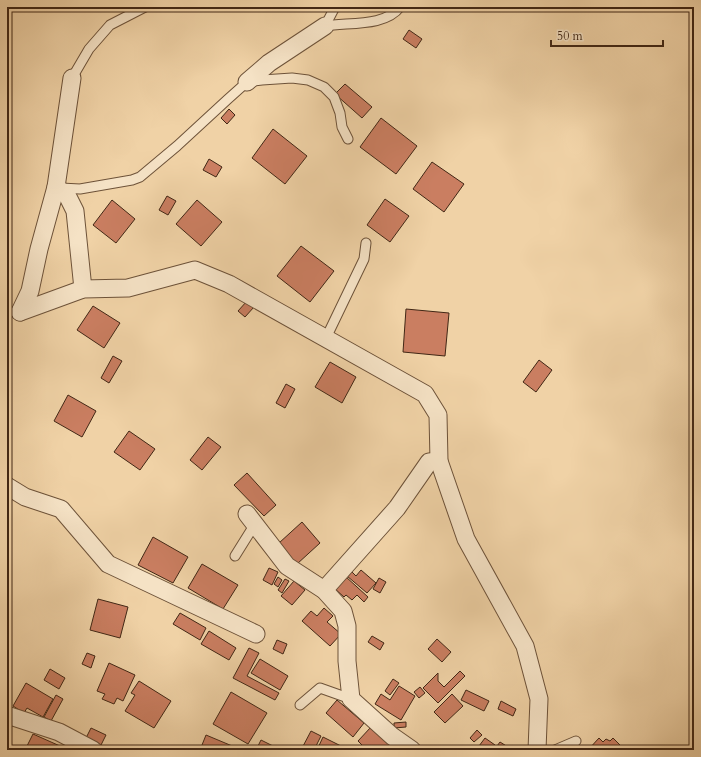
<svg xmlns="http://www.w3.org/2000/svg" width="701" height="757" viewBox="0 0 701 757" font-family="Cardo,serif">
<rect width="100%" height="100%" fill="#f0d2a6"/>
<filter id="stains"><feTurbulence type="fractalNoise" baseFrequency=".005" numOctaves="4"/><feColorMatrix values="0 0 0 0 .2 0 0 0 0 .09 0 0 0 0 .02 0 0 0 .5 -.17"/></filter>
<radialGradient id="worn" r=".72"><stop offset=".6" stop-color="#630" stop-opacity="0"/><stop offset="1" stop-color="#630" stop-opacity=".3"/></radialGradient>
<g fill="#ca7e61" stroke="#412715">
<path d="M409 30 422 39 416 48 403 39Z"/>
<path d="M345 84 372 107 362 118 335 94Z"/>
<path d="M229 109 235 115 227 124 221 118Z"/>
<path d="M381 118 417 146 396 174 360 147Z"/>
<path d="M273 129 307 156 285 184 252 158Z"/>
<path d="M209 159 222 167 216 177 203 170Z"/>
<path d="M432 162 464 184 444 212 413 189Z"/>
<path d="M167 196 176 201 168 215 159 210Z"/>
<path d="M385 199 409 216 390 242 367 225Z"/>
<path d="M112 200 135 219 116 243 93 225Z"/>
<path d="M197 200 222 222 201 246 176 224Z"/>
<path d="M301 246 334 271 310 302 277 276Z"/>
<path d="M247 301 254 307 245 317 238 311Z"/>
<path d="M93 306 120 323 104 348 77 330Z"/>
<path d="M406 309 449 313 445 356 403 352Z"/>
<path d="M113 356 122 361 109 383 101 378Z"/>
<path d="M539 360 552 370 536 392 523 382Z"/>
<path d="M330 362 356 377 342 403 315 387Z"/>
<path d="M286 384 295 389 285 408 276 403Z"/>
<path d="M68 395 96 411 82 437 54 421Z"/>
<path d="M129 431 155 449 140 470 114 452Z"/>
<path d="M208 437 221 447 202 470 190 460Z"/>
<path d="M247 473 276 505 264 516 234 485Z"/>
<path d="M302 522 320 543 297 564 279 543Z"/>
<path d="M153 537 188 557 173 583 138 565Z"/>
<path d="M202 564 238 585 223 609 188 588Z"/>
<path d="M269 568 278 572 272 585 263 580Z"/>
<path d="M361 570 376 583 367 593 347 576 351 571 356 576Z"/>
<path d="M345 576 368 597 364 602 357 595 352 600 346 595 344 597 334 588Z"/>
<path d="M278 577 282 580 278 587 274 584Z"/>
<path d="M379 578 386 582 380 593 373 589Z"/>
<path d="M285 579 289 581 282 593 278 590Z"/>
<path d="M294 581 305 590 292 605 281 596Z"/>
<path d="M98 599 128 607 120 638 90 630Z"/>
<path d="M324 608 333 616 327 622 341 634 330 646 302 621 311 611 317 616Z"/>
<path d="M180 613 206 628 200 640 173 624Z"/>
<path d="M209 631 236 648 229 660 201 644Z"/>
<path d="M372 636 384 643 380 650 368 642Z"/>
<path d="M437 639 451 652 442 662 428 649Z"/>
<path d="M277 640 287 644 283 654 273 649Z"/>
<path d="M249 648 259 653 247 676 279 693 275 700 233 678Z"/>
<path d="M87 653 95 656 91 668 82 664Z"/>
<path d="M260 659 288 676 280 690 251 673Z"/>
<path d="M109 663 135 675 123 701 117 698 114 704 102 699 105 694 97 691Z"/>
<path d="M50 669 65 678 59 689 44 680Z"/>
<path d="M460 671 465 676 438 703 423 688 438 673V681L444 687Z"/>
<path d="M393 679 399 683 390 695 385 691Z"/>
<path d="M139 681 171 701 154 728 125 711 135 695 131 693Z"/>
<path d="M26 683 53 699 43 717 27 708 24 713 13 706Z"/>
<path d="M399 686 415 696 401 720 375 704 381 694 390 700Z"/>
<path d="M420 687 425 693 419 698 414 692Z"/>
<path d="M466 690 489 701 484 711 461 700Z"/>
<path d="M231 692 267 713 248 744 213 724Z"/>
<path d="M452 694 463 706 445 723 434 712Z"/>
<path d="M56 695 63 699 51 721 44 717Z"/>
<path d="M337 700 364 723 353 737 326 713Z"/>
<path d="M501 701 516 709 513 716 498 709Z"/>
<path d="M406 722V727L394 728V723Z"/>
<path d="M371 727 396 750H367L358 741Z"/>
<path d="M91 728 106 735 100 747 85 740Z"/>
<path d="M477 730 482 735 474 742 470 738Z"/>
<path d="M311 731 321 736 314 750H301Z"/>
<path d="M33 734 60 746 59 750H25Z"/>
<path d="M206 735 237 748 236 750H200Z"/>
<path d="M323 737 349 750H317Z"/>
<path d="M485 738 495 745 492 750H484L479 746Z"/>
<path d="M599 738 603 742 606 739 610 741 613 738 623 748 621 750H588Z"/>
<path d="M261 740 281 750H256Z"/>
<path d="M500 742 508 747 506 750H494Z"/>
</g>
<g fill="none" stroke-linecap="round" stroke-linejoin="round">
<g stroke="#6d5239" stroke-width="11">
<g id="lane">
<path d="M325 26C348 22 385 27 400 7"/>
<path d="M325 26 335 7"/>
<path d="M72 78 89 49 110 25 145 7"/>
<path d="M61 188 80 189 132 180 140 177 177 146 228 99 247 82 262 80 292 78 308 80 324 87 334 97 340 113 342 127 348 139"/>
<path d="M326 338 364 259 366 243"/>
<path d="M235 556 255 524"/>
<path d="M300 705 320 688 351 699"/>
<path d="M555 750 576 741"/>
</g>
</g>
<g stroke="#6d5239" stroke-width="19">
<g id="street">
<path d="M72 78 56 187 67 195 75 211 83 289"/>
<path d="M247 82 269 63 325 26"/>
<path d="M20 312 83 289 128 288 195 270 229 284 425 394 438 415 439 461 466 539 525 646 539 699 537 750"/>
<path d="M20 312 30 291 39 249 56 187"/>
<path d="M7 486 25 497 61 509 108 564 256 634"/>
<path d="M247 514 287 566 324 590 343 611 347 626V661L351 699 392 736 412 750"/>
<path d="M324 590 397 508 429 462 439 461"/>
<path d="M7 715 59 732 93 750"/>
</g>
</g>
<use href="#lane" stroke="#f5e2c5" stroke-width="9"/>
<use href="#street" stroke="#f5e2c5" stroke-width="17"/>
</g>
<rect width="701" height="757" fill="none" stroke="#f0d2a6" stroke-width="24"/>
<rect x="8" y="8" width="685" height="741" fill="none" stroke="#412715" stroke-width="2"/>
<rect x="12" y="12" width="677" height="733" fill="none" stroke="#412715"/>
<path d="M551 40v6h112v-6" fill="none" stroke="#412715" stroke-width="2"/>
<text x="557" y="40" font-size="12" fill="#412715" stroke="#f5e2c5" stroke-width="3" paint-order="stroke">50 m</text>
<rect width="100%" height="100%" filter="url(#stains)"/>
<rect width="100%" height="100%" fill="url(#worn)"/>
</svg>
